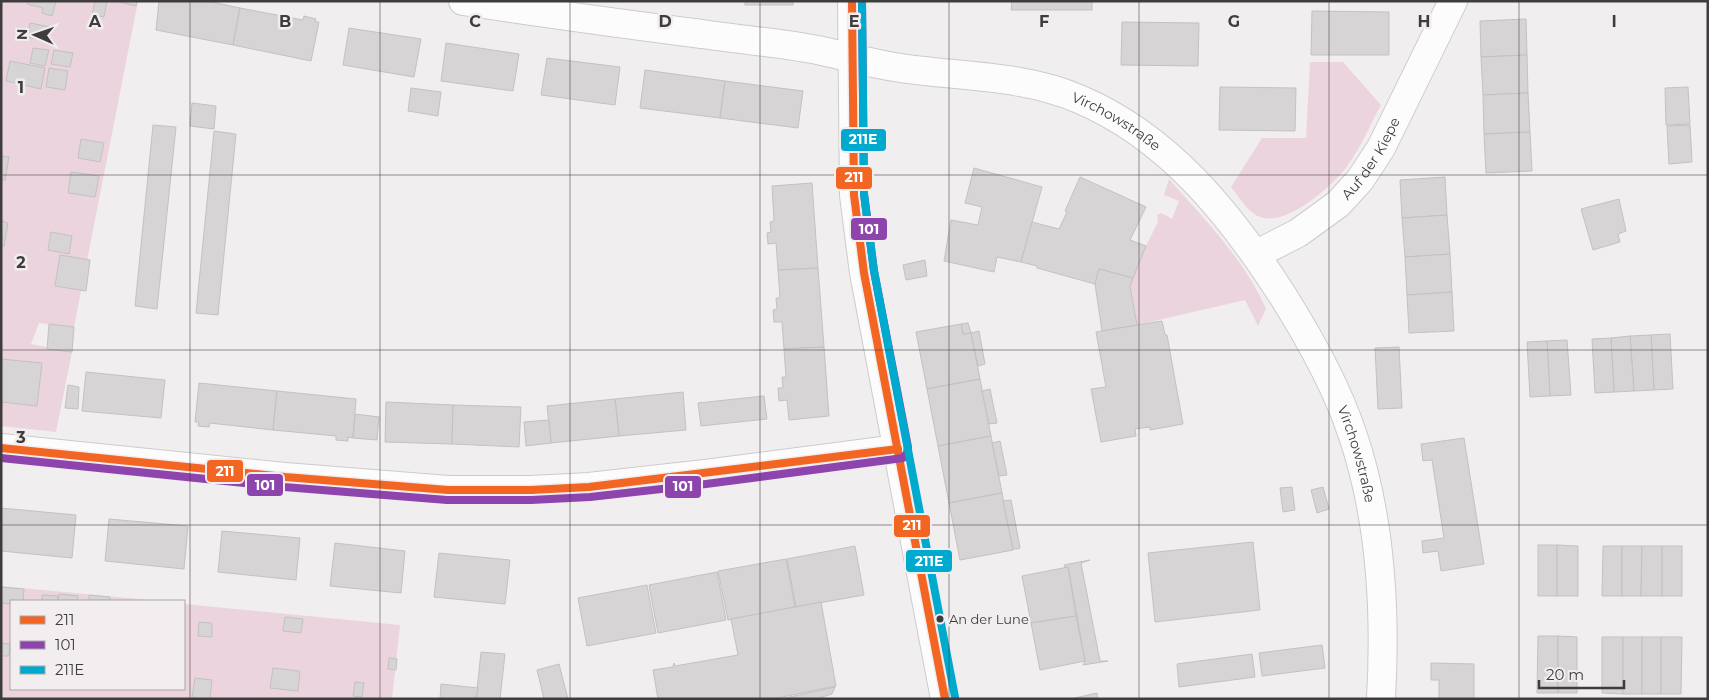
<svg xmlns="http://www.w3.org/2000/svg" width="1709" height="700" viewBox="0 0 1709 700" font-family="Montserrat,sans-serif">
<rect width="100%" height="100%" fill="#f1eeef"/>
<g fill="#ecd4de">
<path d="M1 1H138L74 327 39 323 31 344 72 352 56 432 1 426Z"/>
<path d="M1310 62H1343L1381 105C1370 125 1361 147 1348 165 1333 186 1279 235 1253 213 1244 207 1238 195 1231 187L1262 138H1306Z"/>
<path d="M1169 179C1204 219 1245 260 1266 309L1258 326 1245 300 1137 325 1130 287 1138 262 1158 222 1157 215 1161 213 1172 219 1179 201 1164 195Z"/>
<path d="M1 586 159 601H11V689H184V604L400 625 392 699H1Z"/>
</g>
<g fill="#d6d4d5" stroke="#c3c1c1">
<path d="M28 1H56L52 16 42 13 43 8 27 4Z"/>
<path d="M95 1H107L104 17 92 15Z"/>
<path d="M115 1H137L136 6Z"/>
<path d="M159 1H207L240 8 233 45 156 30Z"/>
<rect x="745" y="1" width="48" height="4"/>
<path d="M1012 1H1092V10H1011Z"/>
<path d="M240 8 303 20 304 16 316 19 315 22H319L311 61 233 45Z"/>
<path d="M1312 11 1389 12V55H1311Z"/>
<path d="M1526 19 1527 55 1481 57 1480 21Z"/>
<path d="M1122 22 1199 23 1198 66 1121 65Z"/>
<path d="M30 23 50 27 47 41 27 37Z"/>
<path d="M349 28 421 39 414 77 343 65Z"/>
<path d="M446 43 519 54 513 91 441 81Z"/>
<path d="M33 48 49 50 45 66 30 63Z"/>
<path d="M54 50 73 53 70 67 51 64Z"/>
<path d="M1527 55 1528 93 1483 95 1481 57Z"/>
<path d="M547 58 620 67 615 105 541 95Z"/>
<path d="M10 61 45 68 41 89 6 81Z"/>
<path d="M49 68 68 71 65 90 46 87Z"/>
<path d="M645 70 725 81 720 118 640 108Z"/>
<path d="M725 81 803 91 798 128 720 118Z"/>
<path d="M1220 87 1296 88 1295 131 1219 130Z"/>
<path d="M1688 87 1690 124 1666 125 1665 88Z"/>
<path d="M411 88 441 92 438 116 408 111Z"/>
<path d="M1528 93 1530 132 1484 134 1483 95Z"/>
<path d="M192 103 216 106 214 129 190 126Z"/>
<path d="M153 125 176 127 157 309 135 306Z"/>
<path d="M1690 125 1692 162 1669 164 1667 126Z"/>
<path d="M214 131 236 134 218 315 196 313Z"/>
<path d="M1530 132 1532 171 1486 173 1484 134Z"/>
<path d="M81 139 104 143 100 162 78 158Z"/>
<path d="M1 156 9 157 5 180H1Z"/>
<path d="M974 168 1042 187 1021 262 997 257 994 272 944 261 951 220 978 225 982 207 965 203Z"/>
<path d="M71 172 99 176 95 197 68 193Z"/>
<path d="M1080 177 1146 207 1130 240 1146 246 1133 278 1099 269 1095 284 1037 268V266L1021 262 1032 222 1059 229 1067 212 1065 211Z"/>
<path d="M1445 177 1447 215 1402 218 1400 180Z"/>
<path d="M812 183 818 268 778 270 776 243 768 244 767 233 771 232 770 222 774 221 772 186Z"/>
<path d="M1619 199 1626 231 1618 234 1620 242 1593 250 1581 209Z"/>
<path d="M1447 215 1450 254 1405 257 1402 218Z"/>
<path d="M1 221 8 223 4 246H1Z"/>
<path d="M51 232 72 236 69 254 48 250Z"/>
<path d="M1450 254 1452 292 1407 295 1405 257Z"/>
<path d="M60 255 90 260 86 291 55 286Z"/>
<path d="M925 260 927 276 906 280 903 265Z"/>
<path d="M818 268 824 347 784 349 782 322H774L773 310 777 309 776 298H780L778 270Z"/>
<path d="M1099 269 1133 278 1130 287 1137 325 1102 331 1095 284Z"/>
<path d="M1452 292 1454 331 1409 333 1407 295Z"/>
<path d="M1162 321 1165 335H1167L1183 424 1150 430V427L1135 429 1136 436 1101 442 1091 389 1106 387 1096 332Z"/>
<path d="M968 323 971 333 963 334 961 324Z"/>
<path d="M49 324 74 327 72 352 47 349Z"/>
<path d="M961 324 963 334 971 333 980 379 927 389 916 332Z"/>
<path d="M979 331 985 364 978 366 971 333Z"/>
<path d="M1670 334 1673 389 1654 390 1651 335Z"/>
<path d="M1651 335 1654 390 1634 391 1630 336Z"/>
<path d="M1630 336 1634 391 1614 392 1611 338Z"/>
<path d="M1611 338 1614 392 1595 393 1592 339Z"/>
<path d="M1567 340 1571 395 1550 396 1547 341Z"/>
<path d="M1547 341 1550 396 1530 397 1527 342Z"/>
<path d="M824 347 829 416 789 420 787 400 779 401 778 388H783L782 377H786L784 349Z"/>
<path d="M1399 347 1402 408 1378 409 1375 348Z"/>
<path d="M1 359 42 363 37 406 1 402Z"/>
<path d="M86 372 165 380 161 418 82 411Z"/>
<path d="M980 379 991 436 938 446 927 389Z"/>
<path d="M199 383 277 391 273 430 210 423 209 427 198 426 199 422H195Z"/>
<path d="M68 385 79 387 78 409 65 408Z"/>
<path d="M990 389 997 423 989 424 982 391Z"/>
<path d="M277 391 356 399 353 438 348 437V441L336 440V436L273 430Z"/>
<path d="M683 392 686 430 619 436 615 399Z"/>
<path d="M764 396 767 419 701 426 698 403Z"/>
<path d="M615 399 619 436 551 443 547 406Z"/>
<path d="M386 402 453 405 452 444 385 442Z"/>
<path d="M453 405 521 407 519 447 452 444Z"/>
<path d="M355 414 379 417 377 440 353 438Z"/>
<path d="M549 420 551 443 526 446 524 422Z"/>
<path d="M991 436 1002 493 949 503 938 446Z"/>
<path d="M1464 438 1484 564 1441 571 1438 551 1423 553 1422 541 1444 538 1432 460 1423 461 1421 444Z"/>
<path d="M1000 441 1007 475 999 476 992 443Z"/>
<path d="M1292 487 1295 510 1283 512 1280 488Z"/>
<path d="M1323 487 1329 509 1317 513 1311 490Z"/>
<path d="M1002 493 1013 550 960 560 949 503Z"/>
<path d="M1011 500 1020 548 1018 549H1013L1003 501Z"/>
<path d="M1 508 76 515 72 558 1 551Z"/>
<path d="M109 519 188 526 184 569 105 561Z"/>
<path d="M222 531 300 538 296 580 218 572Z"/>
<path d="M1253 542 1260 610 1155 622 1148 553Z"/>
<path d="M335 543 405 551 401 593 330 586Z"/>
<rect x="1538" y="545" width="19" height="51"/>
<path d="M1557 545 1578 546V596H1557Z"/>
<path d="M855 546 864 595 796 607 787 559Z"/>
<path d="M1603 546H1622V596H1602Z"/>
<path d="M1622 546H1642L1641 596H1622Z"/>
<path d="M1642 546H1662V596H1641Z"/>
<rect x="1662" y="546" width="20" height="50"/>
<path d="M439 553 510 560 505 604 434 597Z"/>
<path d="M786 559 795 607 728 620 718 571Z"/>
<path d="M1090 560 1081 563 1100 661H1108L1083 665 1085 661 1068 567 1065 568 1064 565Z"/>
<path d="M1068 567 1076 616 1031 623 1022 576Z"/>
<path d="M717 572 726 620 658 633 649 585Z"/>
<path d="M647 585 656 633 587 646 578 598Z"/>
<path d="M1 587 24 589 23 601H11V604L1 603Z"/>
<path d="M59 594 78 596 77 601H58Z"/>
<path d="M42 595 58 596 57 601H42Z"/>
<path d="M89 595 110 597V601H89Z"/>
<path d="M821 602 836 686 773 699H658L653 670 673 667 674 663 675 666 738 655 731 619Z"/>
<path d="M1076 616 1085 661 1040 670 1031 623Z"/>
<path d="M285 617 303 619 301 633 283 631Z"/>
<path d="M199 622 212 623V637L198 636Z"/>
<path d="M1538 636H1558V693H1537Z"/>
<path d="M1558 636 1577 637V693H1558Z"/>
<path d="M1602 637H1623V694L1602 693Z"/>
<rect x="1623" y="637" width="19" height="57"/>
<rect x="1642" y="637" width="19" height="57"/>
<path d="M1661 637H1682L1681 694H1661Z"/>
<path d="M1 643 10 644 9 656H1Z"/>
<path d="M1322 645 1325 668 1262 676 1259 653Z"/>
<path d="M481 652 505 654 500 699H476Z"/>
<path d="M1252 654 1255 677 1179 687 1177 664Z"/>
<path d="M389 658 397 659 396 670 388 669Z"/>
<path d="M1431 663 1474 664V699H1439V680H1431Z"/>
<path d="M559 664 568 699H544L537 670Z"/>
<path d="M273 668 300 671 298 691 270 688Z"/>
<path d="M195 678 212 680 210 699 192 698Z"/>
<path d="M355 682 364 683 362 697 353 696Z"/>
<path d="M441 684 478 688 476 699H440Z"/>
<path d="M835 687 832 694 816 699H781Z"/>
<path d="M1097 693 1098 699H1070Z"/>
</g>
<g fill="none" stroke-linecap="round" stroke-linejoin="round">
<g stroke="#cdcbcc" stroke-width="30">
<g id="minor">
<path id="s1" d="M463 1C543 13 622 24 702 34 742 40 783 43 822 51 846 56 870 63 894 67 955 77 1021 74 1079 99 1169 137 1231 215 1283 296 1310 339 1336 385 1352 433 1381 517 1386 611 1381 699"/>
<path d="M852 1 854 195 864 273 945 699"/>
<path id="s2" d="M1257 254 1298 233 1338 204 1360 180 1381 148 1453 1"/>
<path d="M1 448 285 477 448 490H531L589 487 705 474 898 449"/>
</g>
</g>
<use href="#minor" stroke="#fdfcfd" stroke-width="28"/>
<g stroke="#f2edef" stroke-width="11">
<g id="bus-1">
<path d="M852 1 854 195 864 273 945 699"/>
<path d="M1 448 285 477 448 490H531L589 487 898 449"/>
</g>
</g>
<g stroke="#f2edef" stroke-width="11">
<path id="bus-2" d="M1 458 284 487 447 500H531L590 497 706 484 903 458 907 453 908 447 874 271 864 194 862 1"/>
</g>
<g stroke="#f2edef" stroke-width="11">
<path id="bus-3" d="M862 1 864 194 874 271 955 697"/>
</g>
<use href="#bus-1" stroke="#f26522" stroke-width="8"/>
<use href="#bus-2" stroke="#8e44ad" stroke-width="8"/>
<use href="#bus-3" stroke="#00a9ce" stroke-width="8"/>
</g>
<path fill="none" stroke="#3e3c3d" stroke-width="1" stroke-opacity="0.55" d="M190 1V699M380 1V699M570 1V699M760 1V699M949 1V699M1139 1V699M1329 1V699M1519 1V699M1 175H1708M1 350H1708M1 525H1708"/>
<circle fill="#3e3c3d" stroke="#f2edef" stroke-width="2" cx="940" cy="619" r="4.5"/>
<g text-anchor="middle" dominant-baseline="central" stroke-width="5" stroke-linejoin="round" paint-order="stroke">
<g font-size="13" fill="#3e3c3d" stroke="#f2edef" text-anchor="start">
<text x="949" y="619">An der Lune</text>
</g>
<g font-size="14" fill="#3e3c3d" stroke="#f2edef">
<text stroke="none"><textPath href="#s1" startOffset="668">Virchowstraße</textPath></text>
<text stroke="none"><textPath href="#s2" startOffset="152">Auf der Kiepe</textPath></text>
<text stroke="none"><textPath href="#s1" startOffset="1088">Virchowstraße</textPath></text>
</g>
</g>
<g font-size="16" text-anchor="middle" font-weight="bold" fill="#3e3c3d" stroke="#f2edef" stroke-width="5" stroke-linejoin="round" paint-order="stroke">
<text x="95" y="27">A</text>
<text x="285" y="27">B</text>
<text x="475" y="27">C</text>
<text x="665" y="27">D</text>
<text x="854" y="27">E</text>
<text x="1044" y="27">F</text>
<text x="1234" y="27">G</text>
<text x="1424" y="27">H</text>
<text x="1614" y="27">I</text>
<text x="21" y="93">1</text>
<text x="21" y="268">2</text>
<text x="21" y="443">3</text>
</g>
<g stroke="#f2edef" stroke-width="2">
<rect x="840" y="128" width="47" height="24" rx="5" fill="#00a9ce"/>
<rect x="835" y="166" width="38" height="24" rx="5" fill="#f26522"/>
<rect x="850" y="217" width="38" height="24" rx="5" fill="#8e44ad"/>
<rect x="206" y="459" width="38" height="24" rx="5" fill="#f26522"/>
<rect x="246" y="473" width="38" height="24" rx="5" fill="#8e44ad"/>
<rect x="664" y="475" width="38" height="24" rx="5" fill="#8e44ad"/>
<rect x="893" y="514" width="38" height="24" rx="5" fill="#f26522"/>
<rect x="905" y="549" width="48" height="24" rx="5" fill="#00a9ce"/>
</g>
<g font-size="14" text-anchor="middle" font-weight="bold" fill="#fff">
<text x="863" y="144">211E</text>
<text x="854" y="182">211</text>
<text x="869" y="234">101</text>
<text x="225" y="476">211</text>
<text x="265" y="490">101</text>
<text x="683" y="491">101</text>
<text x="912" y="530">211</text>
<text x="929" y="566">211E</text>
</g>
<rect width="1709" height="700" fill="none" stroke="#3e3c3d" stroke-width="5"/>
<rect x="10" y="600" width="175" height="90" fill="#f2edef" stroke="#aaa6a8"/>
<rect x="20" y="616" width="25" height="8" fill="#f26522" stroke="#aaa6a8"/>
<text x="55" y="625" font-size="15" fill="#3e3c3d">211</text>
<rect x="20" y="641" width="25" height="8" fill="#8e44ad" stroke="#aaa6a8"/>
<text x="55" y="650" font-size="15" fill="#3e3c3d">101</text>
<rect x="20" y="666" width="25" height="8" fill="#00a9ce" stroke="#aaa6a8"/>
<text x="55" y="675" font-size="15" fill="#3e3c3d">211E</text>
<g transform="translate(35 35) rotate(272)" stroke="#f2edef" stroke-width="4" paint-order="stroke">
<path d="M0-4L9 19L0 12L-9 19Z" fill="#3e3c3d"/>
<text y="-8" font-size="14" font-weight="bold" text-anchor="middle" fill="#3e3c3d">N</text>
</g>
<path d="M1539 680v8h85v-8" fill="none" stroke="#3e3c3d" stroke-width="2.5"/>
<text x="1546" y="680" font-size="15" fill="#3e3c3d" stroke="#f2edef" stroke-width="4" paint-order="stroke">20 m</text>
</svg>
